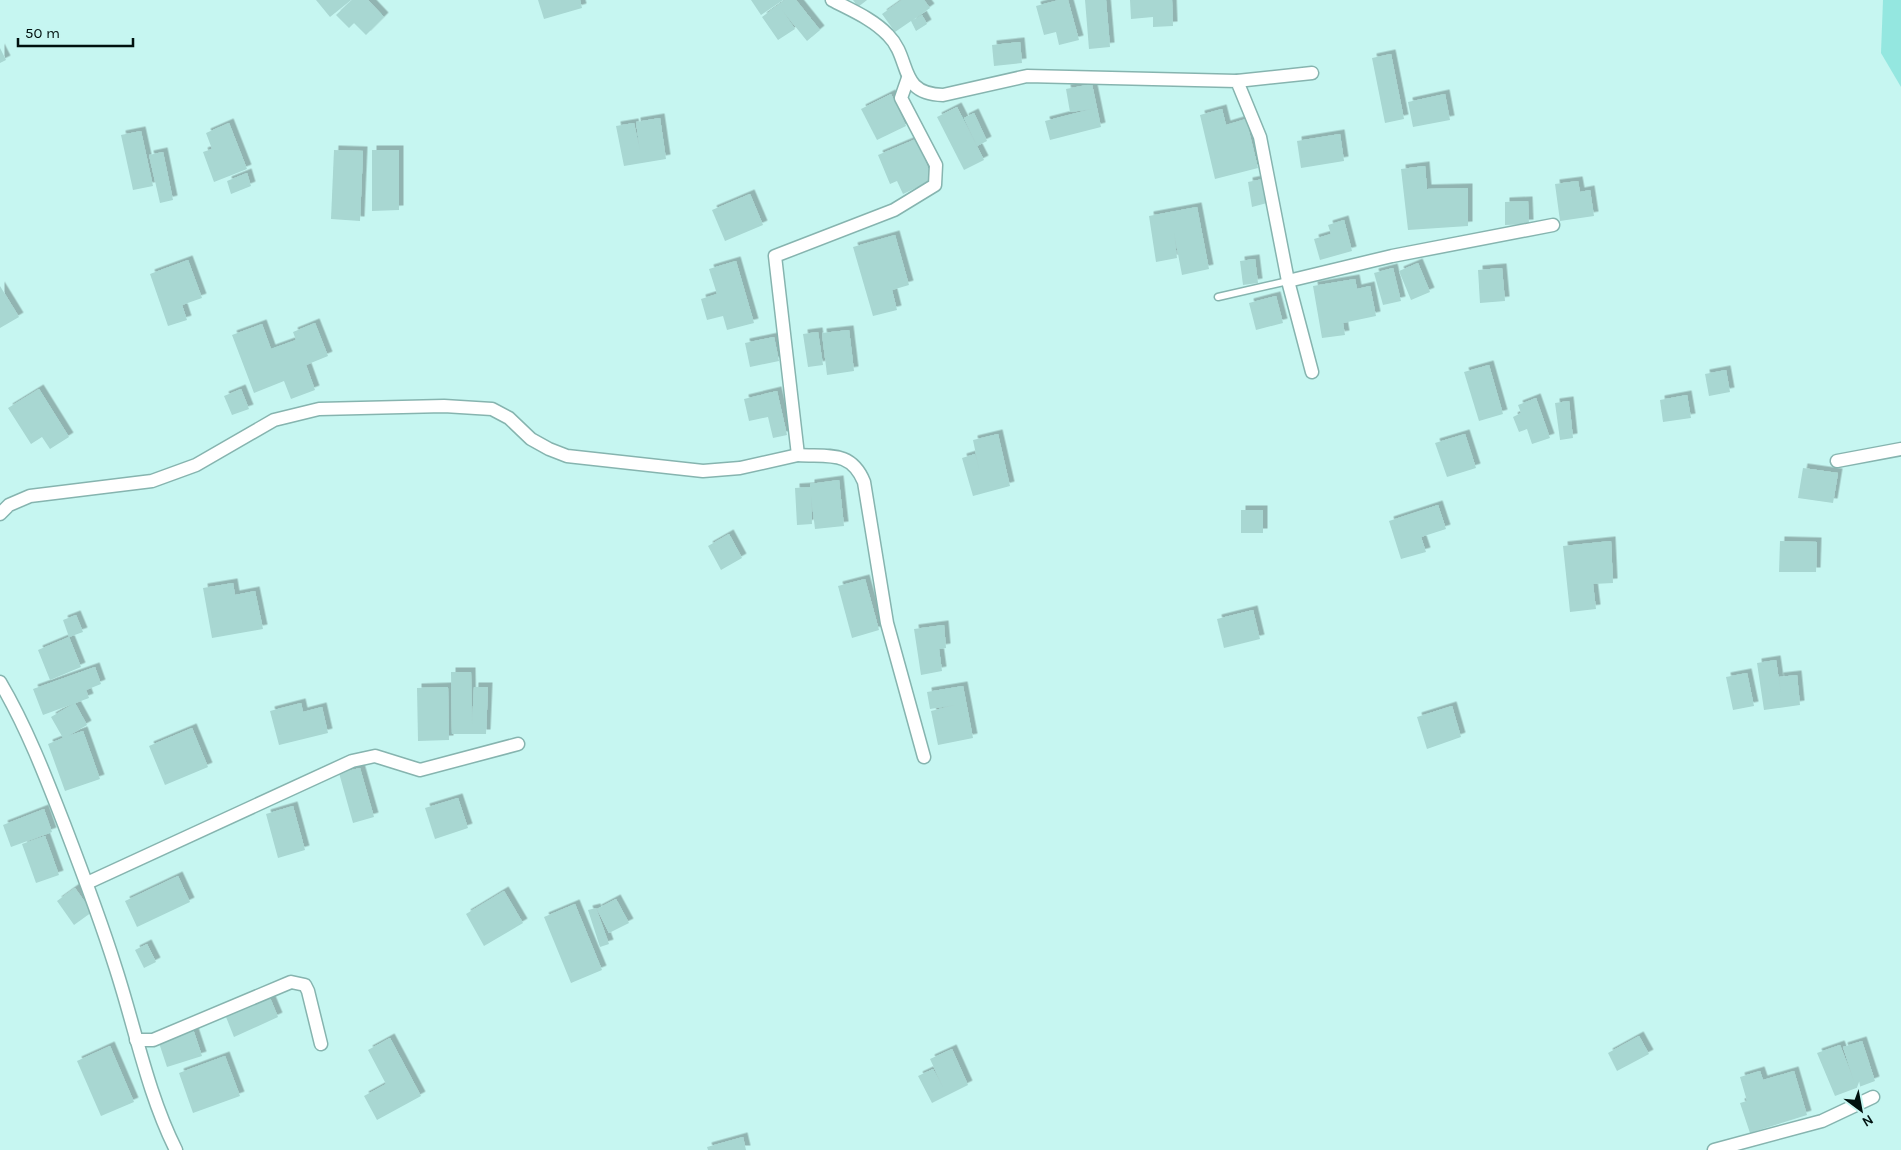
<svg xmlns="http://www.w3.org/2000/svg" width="1901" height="1150" viewBox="0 0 1901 1150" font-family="Karla,sans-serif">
<defs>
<filter id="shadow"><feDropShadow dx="4.5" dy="-4.5" stdDeviation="0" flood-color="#0004"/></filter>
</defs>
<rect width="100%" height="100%" fill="#c6f6f1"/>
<path fill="#94e7e0" d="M1883 0H1901V87L1881 53Z"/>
<g fill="#a8d7d2" filter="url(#shadow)">
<path d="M316 0H351L330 17Z"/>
<path d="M352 0H368L384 17 366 35 354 23 349 28 336 15Z"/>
<path d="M538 0H580L582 8 544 19Z"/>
<path d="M751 0H783L761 15Z"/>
<path d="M785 0H796L820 30 807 41 782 10 795 29 778 40 762 17Z"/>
<path d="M853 0H867L858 7Z"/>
<path d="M902 0H924L930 8 913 20 922 15 927 24 916 31 911 21 895 32 882 14Z"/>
<path d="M1059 0H1068L1079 40 1059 45 1056 32 1044 35 1036 6Z"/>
<path d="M1085 0H1106L1110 47 1089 49Z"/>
<path d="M1130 0H1172L1173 26 1153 27V17L1131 19Z"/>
<path d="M1020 42 1022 63 994 66 992 45Z"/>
<path d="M0 48 6 60 0 63Z"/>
<path d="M1391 54 1404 119 1385 123 1372 58Z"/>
<path d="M1092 84 1101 127 1050 140 1045 121 1092 109 1070 112 1066 89Z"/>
<path d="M891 94 906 126 877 140 861 109Z"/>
<path d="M1445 94 1450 120 1413 127 1408 102Z"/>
<path d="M957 107 984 160 964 170 937 117Z"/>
<path d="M1222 109 1226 125 1246 119 1258 168 1215 179 1200 115Z"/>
<path d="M974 113 987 141 977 146 964 118Z"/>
<path d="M660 118 666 159 624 166 616 126 634 123 640 151 636 122Z"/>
<path d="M229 123 247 169 214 182 203 152 212 149 206 133Z"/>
<path d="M141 131 153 186 133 190 121 135Z"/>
<path d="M1340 134 1344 161 1301 168 1297 141Z"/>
<path d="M916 139 933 180 903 194 897 181 890 184 878 155Z"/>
<path d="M334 150 363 151 360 221 331 219Z"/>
<path d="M372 150H399V210L372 211Z"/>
<path d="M163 152 173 200 160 203 149 155Z"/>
<path d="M1425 166 1427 189 1468 188V226L1408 230 1401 169Z"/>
<path d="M247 173 251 186 231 194 227 181Z"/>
<path d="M1263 179 1267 203 1252 207 1248 182Z"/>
<path d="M1578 181 1580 192 1590 190 1594 216 1560 221 1555 184Z"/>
<path d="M750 194 763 225 725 241 712 210Z"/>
<path d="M1528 201 1529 224 1505 225V202Z"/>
<path d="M1197 207 1209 269 1182 275 1174 233 1177 258 1156 262 1149 216Z"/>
<path d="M1344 220 1352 251 1320 260 1314 239 1331 234 1328 225Z"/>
<path d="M895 235 909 285 892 290 897 310 873 316 853 247Z"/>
<path d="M1255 259 1258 283 1243 285 1240 261Z"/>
<path d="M188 260 202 298 182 305 187 320 168 326 150 274Z"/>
<path d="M736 261 754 323 727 330 723 316 707 320 701 299 717 294 709 269Z"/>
<path d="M1418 263 1430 292 1411 300 1399 271Z"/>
<path d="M1393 268 1401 301 1383 305 1374 273Z"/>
<path d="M1502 268 1505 301 1480 303 1478 270Z"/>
<path d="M1355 279 1357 289 1370 286 1376 316 1338 324 1343 323 1345 335 1322 338 1313 286Z"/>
<path d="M0 286 19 317 0 328Z"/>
<path d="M1276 296 1283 323 1256 330 1249 303Z"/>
<path d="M315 323 328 356 306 365 315 390 291 399 284 381 254 393 232 335 262 324 271 349 296 340 293 332Z"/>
<path d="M849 330 854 371 827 375 822 333Z"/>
<path d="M818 332 823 365 808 367 803 334Z"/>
<path d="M774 337 779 361 750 367 745 343Z"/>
<path d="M1489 365 1503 414 1479 421 1464 372Z"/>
<path d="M1726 370 1730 392 1709 396 1705 374Z"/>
<path d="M39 389 69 437 50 449 42 437 31 444 8 408Z"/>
<path d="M241 389 249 409 232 415 224 396Z"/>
<path d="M777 391 787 435 773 438 768 417 749 421 744 399Z"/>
<path d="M1687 395 1691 418 1663 422 1660 400Z"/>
<path d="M1536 398 1550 438 1532 444 1527 429 1519 432 1513 417 1521 413 1518 405Z"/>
<path d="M1569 401 1573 438 1560 440 1555 403Z"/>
<path d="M998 434 1010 486 973 496 962 458 975 454 979 469 973 440Z"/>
<path d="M1465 434 1476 468 1447 477 1435 443Z"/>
<path d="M1803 468 1838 473 1833 503 1798 498Z"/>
<path d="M839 480 844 526 815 529 811 495 812 524 797 525 795 488 810 487V484Z"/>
<path d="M1438 505 1446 529 1421 537 1426 552 1401 559 1389 521Z"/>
<rect x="1241" y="510" width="22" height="23"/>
<path d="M729 534 742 558 721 570 708 546Z"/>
<path d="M1611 541 1613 583 1593 584 1596 609 1570 612 1563 546Z"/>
<path d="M1780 541 1817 542 1816 572H1779Z"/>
<path d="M865 579 879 630 852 638 838 586Z"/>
<path d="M233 583 235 595 255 591 263 629 212 638 203 588Z"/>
<path d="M1253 610 1260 639 1224 648 1217 619Z"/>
<path d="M76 615 83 632 69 637 63 620Z"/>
<path d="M944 625 946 648 939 649 942 671 921 675 914 629Z"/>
<path d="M69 637 81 667 50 680 38 650Z"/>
<path d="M1776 660 1781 694 1779 677 1797 675 1800 705 1764 710 1757 663Z"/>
<path d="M95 667 101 684 86 690 89 698 43 715 33 689Z"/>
<path d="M451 672H471L472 724 474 687H488L486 734H452Z"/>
<path d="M1747 673 1754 706 1733 710 1726 677Z"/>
<path d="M963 686 973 738 938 745 931 711 955 705 930 709 927 692Z"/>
<path d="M448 687 449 740 418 741 417 688Z"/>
<path d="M75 703 87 725 68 736 83 731 100 779 65 791 48 744 63 738 51 717Z"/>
<path d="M301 703 303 712 322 707 328 733 279 745 270 711Z"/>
<path d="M1452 706 1461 737 1427 749 1417 717Z"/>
<path d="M192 728 208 767 165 785 149 746Z"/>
<path d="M360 768 374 817 353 823 339 773Z"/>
<path d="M458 798 468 828 435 839 425 808Z"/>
<path d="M293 806 305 850 278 858 266 814Z"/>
<path d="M44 809 52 832 11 847 3 825Z"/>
<path d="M45 836 59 875 36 883 22 844Z"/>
<path d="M178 876 190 902 137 927 125 901Z"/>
<path d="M75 888 92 912 74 925 57 901Z"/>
<path d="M504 891 523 923 484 946 466 914Z"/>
<path d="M616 899 629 923 609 933 597 909Z"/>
<path d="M575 904 602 970 571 983 544 917Z"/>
<path d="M596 908 609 944 600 947 588 910Z"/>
<path d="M147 944 156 962 144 968 135 950Z"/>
<path d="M268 993 278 1017 234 1037 224 1012Z"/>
<path d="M193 1029 202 1056 167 1067 158 1040Z"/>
<path d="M1639 1036 1649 1054 1617 1071 1608 1053Z"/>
<path d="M390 1038 421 1096 377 1120 364 1096 386 1084 368 1050Z"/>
<path d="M1862 1041 1875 1081 1835 1096 1817 1053 1840 1045 1854 1081 1843 1047Z"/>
<path d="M110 1046 134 1102 101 1116 77 1061Z"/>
<path d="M952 1049 968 1085 932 1103 918 1076 933 1069 943 1087 930 1059Z"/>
<path d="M225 1056 240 1096 193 1113 179 1073Z"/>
<path d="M1760 1071 1763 1080 1794 1071 1807 1115 1750 1133 1740 1103 1747 1101 1740 1077Z"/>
<path d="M743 1137 746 1150H708L707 1147Z"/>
</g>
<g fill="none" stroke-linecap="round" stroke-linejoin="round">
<g stroke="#86b4af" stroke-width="9">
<path id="lane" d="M1218 297 1288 281"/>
</g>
<g stroke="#86b4af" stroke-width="15">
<g id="street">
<path d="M832 0C851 10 873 19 888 35 912 59 897 94 943 95L1027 76 1237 81 1260 137 1288 281 1312 372"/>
<path d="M1237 81 1312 73"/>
<path d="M1288 281 1392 256 1553 225"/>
<path d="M798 455C828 457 851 450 864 482L887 623 924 757"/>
<path d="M1837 461 1901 449"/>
<path d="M0 514 9 505 30 496 152 481 196 465 274 420 319 409 444 406 492 409 509 418 531 439 549 449 567 456 703 471 740 468 798 455 775 256 894 210 935 185 936 165 901 98 908 78"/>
<path d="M0 682C26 726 45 775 64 824 82 871 100 918 115 966 135 1027 147 1092 176 1150"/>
<path d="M87 883 352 761 375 756 420 770 518 744"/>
<path d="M136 1040H153L291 982 305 985 308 991 321 1044"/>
<path d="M1714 1150 1822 1121 1873 1097"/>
</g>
</g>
<use href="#lane" stroke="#fff" stroke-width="6"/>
<use href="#street" stroke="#fff" stroke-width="12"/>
</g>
<g transform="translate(1861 1110) rotate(148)" stroke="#c6f6f1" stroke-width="4" paint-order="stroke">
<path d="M0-4L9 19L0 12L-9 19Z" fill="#01110f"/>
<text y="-8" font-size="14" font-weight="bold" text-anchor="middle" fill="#01110f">N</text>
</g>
<path d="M18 38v8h115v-8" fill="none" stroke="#01110f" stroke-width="2.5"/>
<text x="25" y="38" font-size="15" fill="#01110f" stroke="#c6f6f1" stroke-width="4" paint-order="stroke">50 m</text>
</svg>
